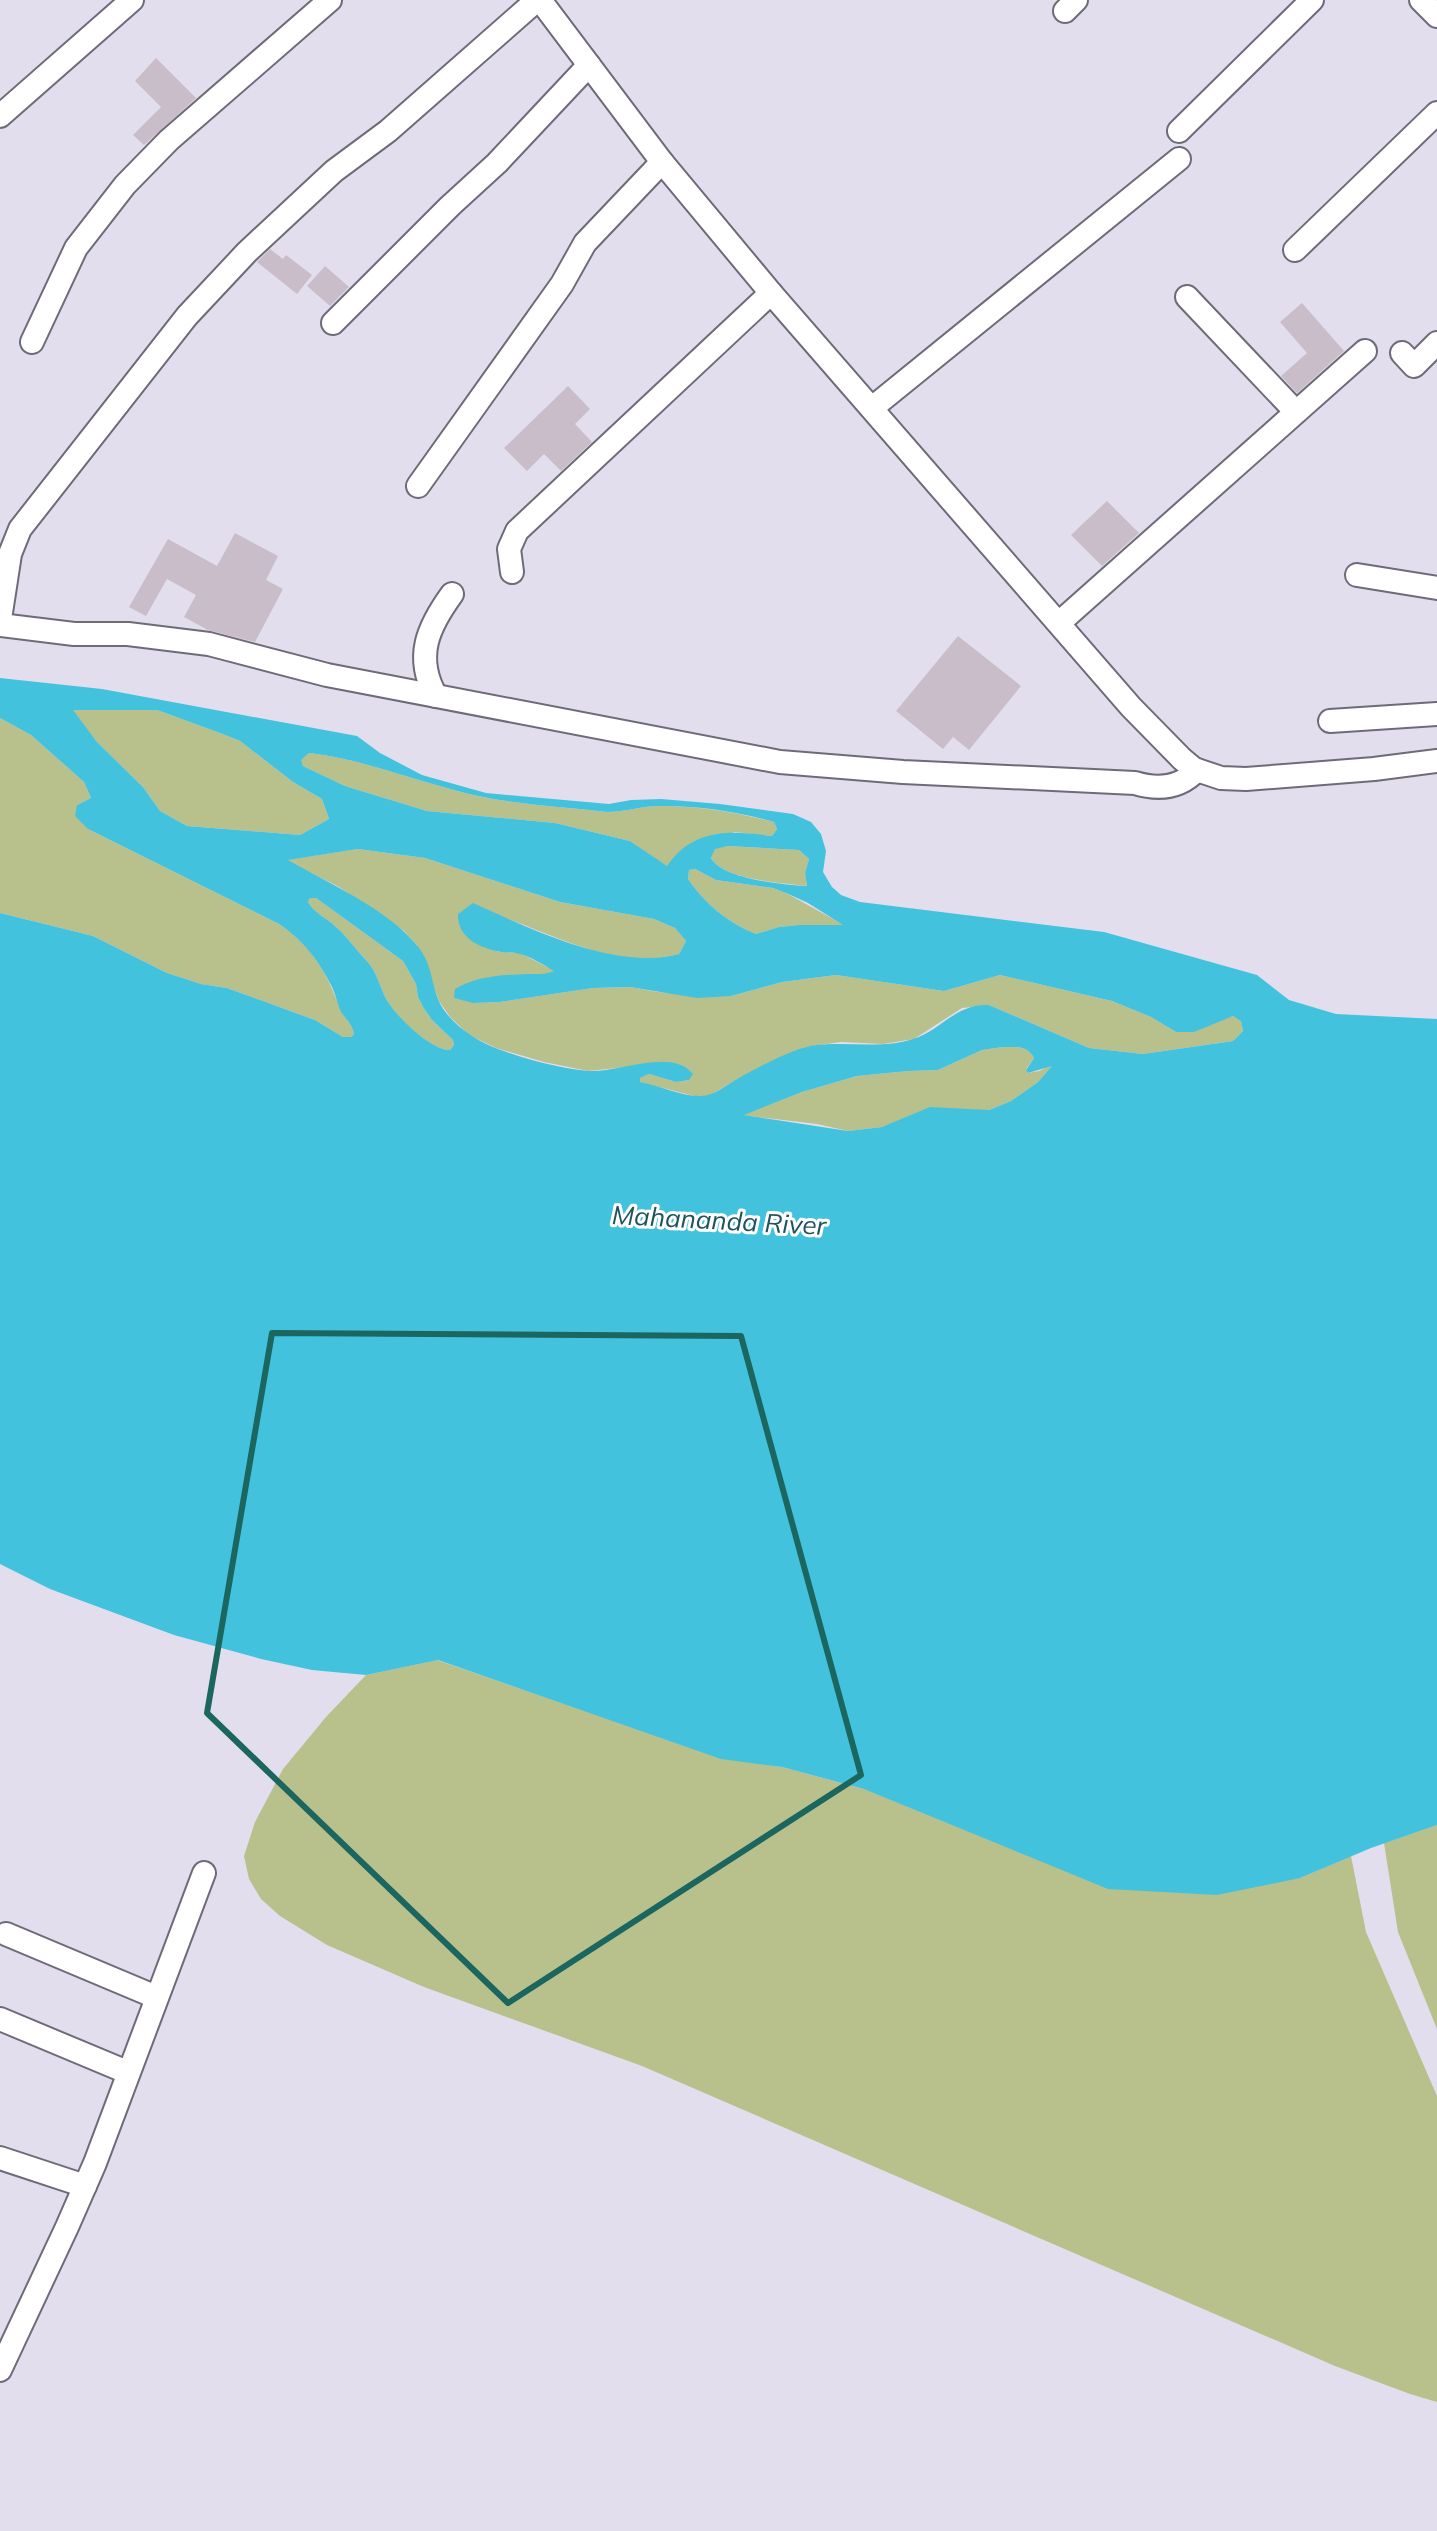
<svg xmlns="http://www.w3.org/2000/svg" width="1437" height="2531" viewBox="0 0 1437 2531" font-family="Mulish,sans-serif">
<rect width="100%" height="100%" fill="#e3deed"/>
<g fill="#b8c08c">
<path d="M72 710H157L220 733 240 741 293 782 322 799 329 819 300 835 187 826 160 811 143 787 97 742Z"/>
<path d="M0 718 31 735 84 782 91 798 77 805 88 829 279 924C312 947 325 969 339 1006 343 1016 352 1023 354 1034L351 1037H343L315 1020 227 988 201 984 167 973 93 936 0 913Z"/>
<path d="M309 753C369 760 424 785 483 797 524 805 566 807 607 812 624 812 639 807 656 806 695 805 736 812 774 822L777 829 772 836 734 832 667 867 630 841 555 823 427 811 345 786 303 766 300 760Z"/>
<path d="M728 846 799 850 809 859 805 873 807 886C783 883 723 880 711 858L715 848Z"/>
<path d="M358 849 425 858 560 902 654 919 675 928 686 941 679 954C620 970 563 939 508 919L478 944 499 952 520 953 555 971 546 974H526L473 1003 500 1002 593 988 630 987 658 992 731 996 782 982 836 975 944 991 1000 975 1112 1001 1151 1017 1176 1032 1233 1016 1241 1020 1243 1031 1233 1041 1143 1054 1089 1048 989 1005 962 1008 914 1039 883 1044 841 1042 806 1047 739 1078 711 1095 698 1097 640 1082 639 1078 649 1074 676 1082 689 1080 637 1066 588 1071 544 1062 496 1048 469 1035 450 1017 439 1001 417 945 404 931 339 887 286 860Z"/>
<path d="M695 869 716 880 773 888 786 893 844 925H799L779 927 756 934C728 923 705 904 688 879L689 870Z"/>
<path d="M310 898H316L403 961 416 984 418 997 423 1007 432 1020 453 1040 454 1045 450 1050C431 1050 397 1018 388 1002 379 987 378 972 365 959 355 949 347 936 336 927 327 918 315 914 308 902Z"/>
<path d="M1003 1047C1017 1047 1027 1045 1034 1058L1026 1069 1028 1073 1039 1071 1054 1064 1038 1082 1011 1101 989 1110 914 1114 897 1122 882 1127 848 1131 817 1124 742 1115 802 1092 857 1076 908 1071 938 1070 982 1050Z"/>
<path d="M437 1660 721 1758 782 1767 864 1789 1300 1878 1351 1856 1366 1932 1437 2096V2402L1410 2394 1335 2366 642 2066 424 1987 327 1945 280 1916 261 1899 249 1879 244 1856 255 1822 283 1769 326 1717 366 1675Z"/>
<path d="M1437 1825V2029L1398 1932 1384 1843Z"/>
</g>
<path fill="#43c2de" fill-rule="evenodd" d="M0 678 102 689 357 736 380 753 422 775 486 793 609 804 631 800 661 799 720 804 793 814 811 822 821 834 826 851 823 872 832 887 841 895 860 902 1104 932 1257 975 1289 1000 1336 1014 1437 1019V1825L1371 1848 1300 1878 1217 1895 1108 1889 864 1789 782 1767 721 1759 438 1660 366 1675 312 1670 261 1659 174 1635 50 1589 0 1564V913L93 936 167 973 201 984 227 988 315 1020 343 1037H351L354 1034C352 1024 346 1019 341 1012 337 1004 336 995 332 987 319 961 304 941 279 924L88 829 75 816 77 805 91 798 84 782 31 735 0 718ZM73 710H157L220 733 240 741 293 782 322 799 329 819 300 835 187 826 160 811 143 787 97 742ZM309 753C369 760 424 785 483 797 524 805 566 807 607 812 624 812 639 807 656 806 695 805 736 811 774 822L777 829 772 836C731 830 693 828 667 866L630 841 555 823 427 811 345 786 303 766 301 760ZM728 846 799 850 809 859 805 873 807 886C784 885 722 879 711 858L715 849ZM358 849 425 858 560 902 654 919 675 928 686 941 679 954C616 971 531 929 473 903L458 914C457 938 480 948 501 952 507 953 514 952 520 954 531 957 544 965 554 971 545 975 537 974 527 974 503 975 477 976 455 989L454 998 473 1003 500 1002 593 988 630 987 697 998 731 996 782 982 836 975 944 991 1000 975 1112 1001 1151 1017 1176 1032H1194L1233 1016 1241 1021 1243 1031 1233 1041 1143 1054 1089 1048 989 1005C956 1003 942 1030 913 1039 880 1050 843 1040 810 1046 788 1051 757 1068 737 1079 725 1086 713 1097 699 1096 680 1096 659 1085 640 1082V1078L649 1074 676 1082 689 1080 693 1074C672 1047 618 1073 588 1071 558 1068 526 1059 498 1049 476 1041 447 1022 438 999 430 978 432 962 415 943 386 909 327 882 288 860ZM695 869 716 880 773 888 786 893 808 903 843 925H799L779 927 756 934C728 923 705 904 688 879L689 870ZM310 898H316L403 961 416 984 418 997 423 1007 432 1020 453 1040 454 1045 450 1050C431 1050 398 1018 388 1002 379 987 378 972 365 959 355 949 347 936 336 927 327 918 315 914 308 902ZM1003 1047C1017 1047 1027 1045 1034 1058L1026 1070 1028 1073 1052 1066 1038 1082 1011 1101 989 1110 930 1107 882 1127 848 1131 744 1115 802 1092 857 1076 908 1071 938 1070 982 1050Z"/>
<g fill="#c9bdc9">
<path d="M156 58 196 98 144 145 133 135 161 107 135 81Z"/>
<path d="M270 249 283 259 286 255 312 275 297 294 257 262Z"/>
<path d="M325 266 349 287 330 306 307 286Z"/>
<path d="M1302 303 1344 351 1297 393 1281 376 1307 353 1280 322Z"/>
<path d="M568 386 590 409 575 424 592 442 561 471 544 454 527 471 504 448Z"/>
<path d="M1107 501 1139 533 1102 566 1071 535Z"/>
<path d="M235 533 278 556 266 580 283 589 255 642 208 630 184 617 196 595 167 579 146 616 129 607 168 539 217 566Z"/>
<path d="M958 636 1021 686 969 750 953 737 943 749 896 711Z"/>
</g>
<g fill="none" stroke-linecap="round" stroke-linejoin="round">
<g stroke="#6f6a78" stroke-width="26">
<g id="minor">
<path d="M540 0 662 162 771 293 1131 707 1182 759 1194 769 1221 778 1246 779 1374 769 1437 761"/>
<path d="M1421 0 1437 16"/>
<path d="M1065 11 1076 0"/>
<path d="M0 116 132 0"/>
<path d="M1179 131 1312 0"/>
<path d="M1295 250 1437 113"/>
<path d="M1187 297 1296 412"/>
<path d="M333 323 450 206 497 163 589 65"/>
<path d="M32 342 76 248 125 185 169 140 330 0"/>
<path d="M1402 353 1414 366 1437 343"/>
<path d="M872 408 1179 159"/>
<path d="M418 486 562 284 585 243 662 162"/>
<path d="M512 572 509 549 517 531 771 293"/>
<path d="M1357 575 1437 588"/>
<path d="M0 619 10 554 20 529 187 316 247 252 334 171 388 131 537 0"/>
<path d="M1059 623 1365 351"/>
<path d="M0 625 74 634H128L209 644 327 675 780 762 903 772 1135 783C1158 790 1180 788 1197 770"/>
<path d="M436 696C414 657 428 627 452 594"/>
<path d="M1330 721 1437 714"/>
<path d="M6 1934 156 1997"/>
<path d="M0 2019 127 2072"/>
<path d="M0 2158 85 2186"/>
<path d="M0 2370 67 2227 95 2163 204 1873"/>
</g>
</g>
<use href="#minor" stroke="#fff" stroke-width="22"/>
</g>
<path fill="none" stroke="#1b665f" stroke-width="6" stroke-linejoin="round" d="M272 1333 741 1336 861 1775 508 2003 207 1713Z"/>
<g text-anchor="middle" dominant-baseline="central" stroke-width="6" stroke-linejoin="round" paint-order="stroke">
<g font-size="26" font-style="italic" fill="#1f535f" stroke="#fff">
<text transform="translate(719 1220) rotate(3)">Mahananda River</text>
</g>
</g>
</svg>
